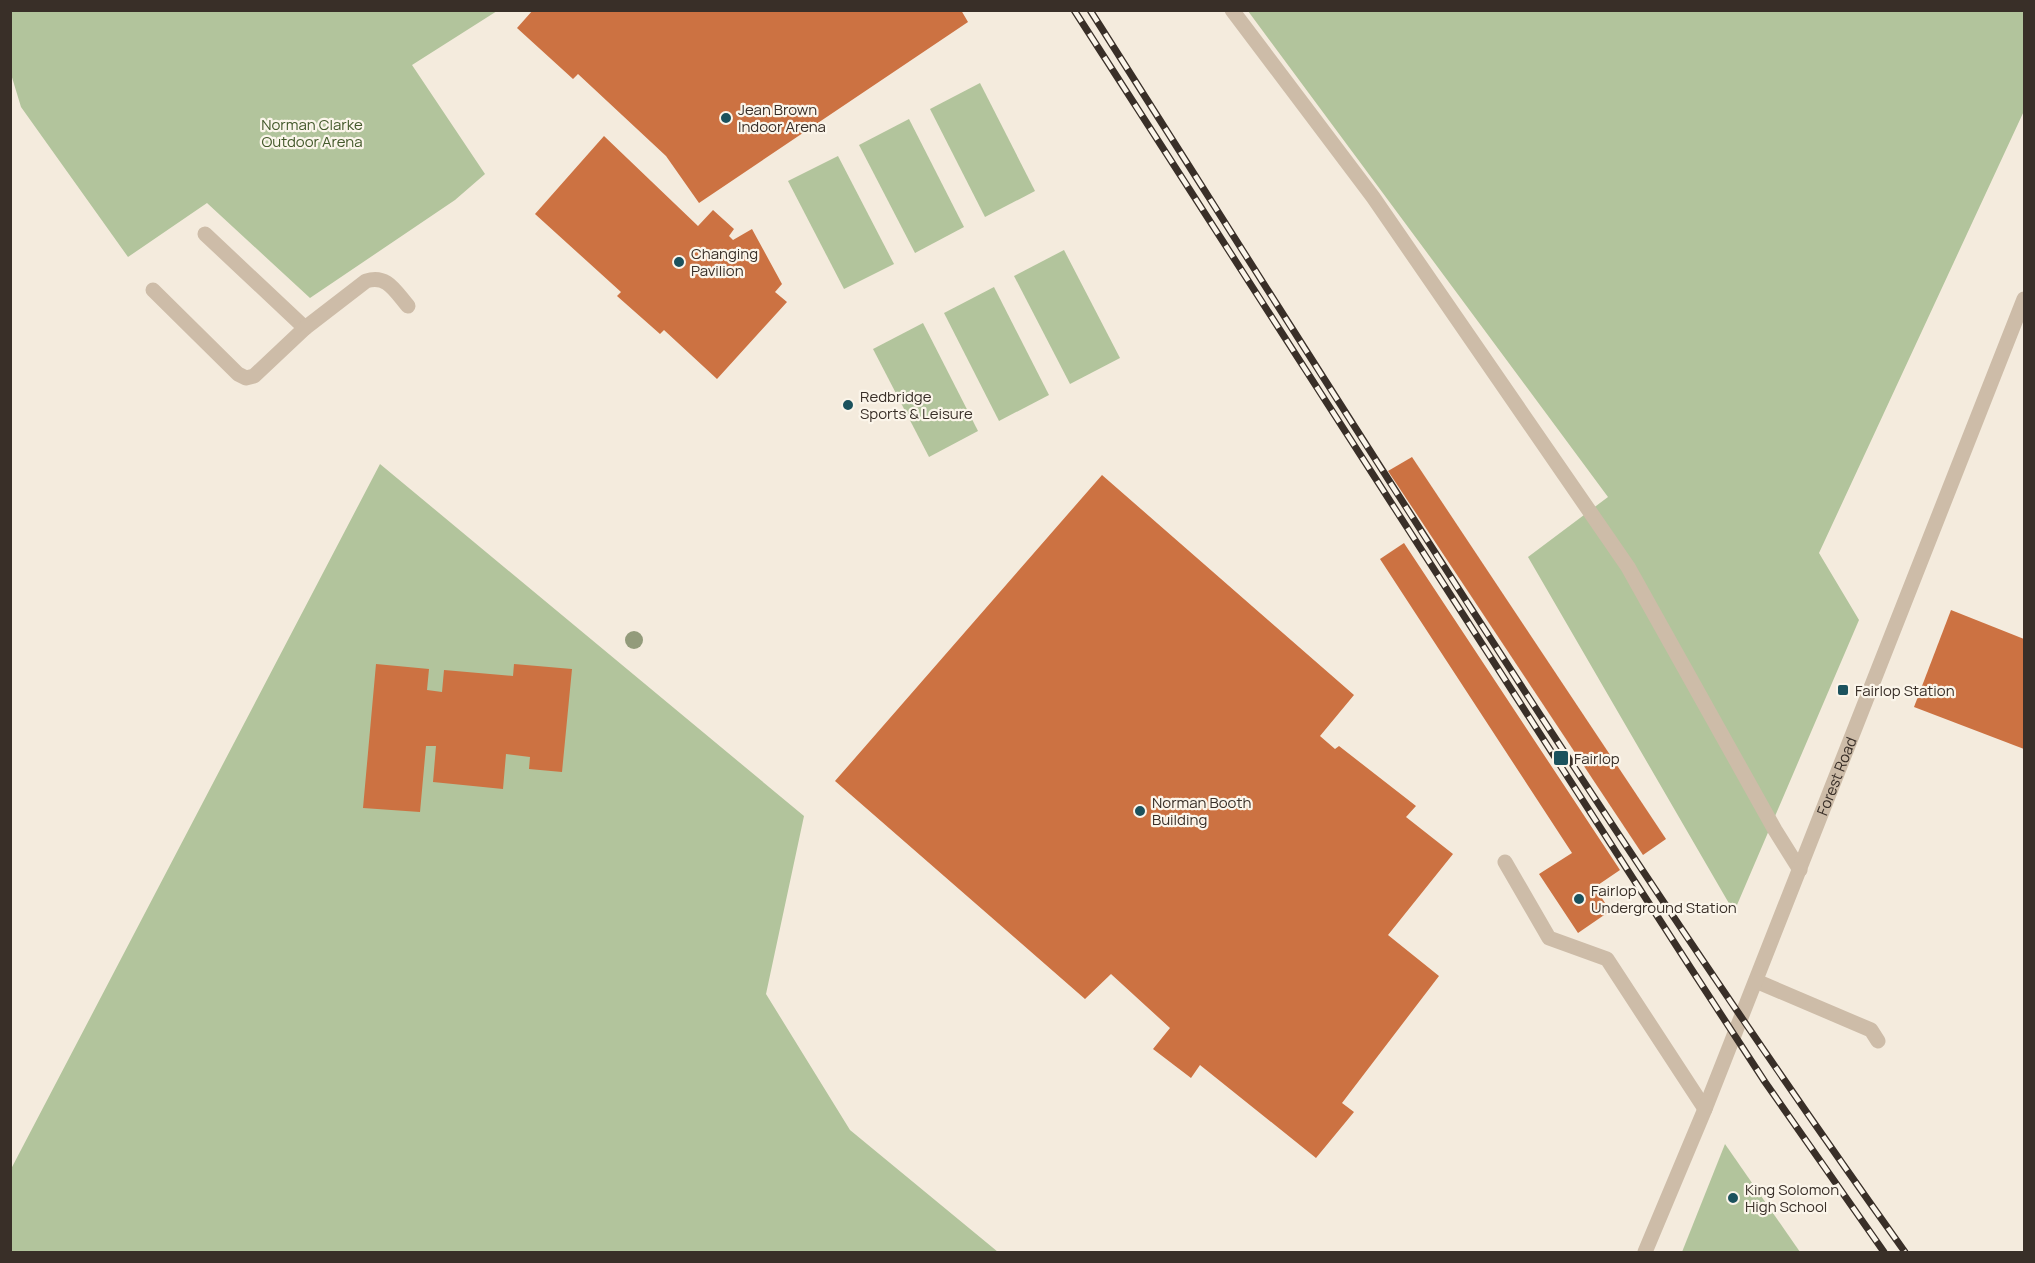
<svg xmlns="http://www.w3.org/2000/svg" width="2035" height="1263" viewBox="0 0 2035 1263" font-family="Manrope,sans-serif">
<rect width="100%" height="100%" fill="#f4ebdd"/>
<g fill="#b2c49c">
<path d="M10 11H497L412 65 485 174 455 200 310 298 207 203 128 257 21 107 11 74Z"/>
<path d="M1248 11H2024V111L1819 553 1859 620 1734 912 1528 557 1608 497Z"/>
<path d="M980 83 1035 191 985 217 930 109Z"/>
<path d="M909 119 964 227 915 253 859 145Z"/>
<path d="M838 156 894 264 844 289 788 181Z"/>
<path d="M1064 250 1120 358 1070 384 1014 276Z"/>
<path d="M994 287 1049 395 999 421 944 313Z"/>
<path d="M923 323 978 431 929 457 873 349Z"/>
<path d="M380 464 804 816 766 994 850 1130 998 1252H11V1169Z"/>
<path d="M1725 1144 1800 1252H1682Z"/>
</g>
<g fill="#cc7242">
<path d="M533 10H961L968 22 699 203 666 156 578 74 573 79 517 28Z"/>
<path d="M604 136 698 226 713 210 734 229 729 236 733 240 752 229 782 284 775 292 787 302 717 379 664 330 660 334 617 296 621 292 535 214Z"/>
<path d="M1412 457 1666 839 1643 855 1388 471Z"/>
<path d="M1102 475 1354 695 1320 736 1335 749 1339 746 1416 806 1406 817 1453 854 1388 935 1439 976 1342 1103 1354 1112 1316 1158 1200 1065 1191 1078 1153 1049 1170 1028 1111 974 1085 999 835 781Z"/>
<path d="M1404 543 1620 870 1595 887 1610 911 1578 933 1539 874 1572 853 1380 559Z"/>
<path d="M1951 610 2024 639V749L1914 707Z"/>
<path d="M376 664 429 669 427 690 442 692 444 670 513 676 514 664 572 669 562 772 529 769 530 757 506 754 503 789 433 782 436 746H426L420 812 363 808Z"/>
</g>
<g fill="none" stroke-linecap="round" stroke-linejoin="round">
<g stroke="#cdbca8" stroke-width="15">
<path d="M1232 10 1373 197 1628 567 1775 830 1800 870"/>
<path d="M205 234 305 328"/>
<path d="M153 290 238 374 246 378 254 376 305 328 366 281C387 274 395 291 408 306"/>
<path d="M1505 862 1549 938 1607 959 1705 1109"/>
<path d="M1756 981 1871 1030 1878 1041"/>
</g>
<path stroke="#cdbca8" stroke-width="15" id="s1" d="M1645 1252 1705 1109 2024 299"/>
<g stroke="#392f28" stroke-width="7">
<g id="rail">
<path d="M1074 10 1690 967 1765 1082 1884 1252"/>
<path d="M1090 10C1356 428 1617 849 1905 1252"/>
</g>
</g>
<use href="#rail" stroke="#fbf5ea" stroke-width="4.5" stroke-dasharray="14" stroke-linecap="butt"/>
</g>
<circle fill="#939b7b" cx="634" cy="640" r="9"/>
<g fill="#1b525d" stroke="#fbf5ea" stroke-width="2">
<circle cx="726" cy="118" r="6"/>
<circle cx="679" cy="262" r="6"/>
<circle cx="848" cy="405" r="6"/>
<rect x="1837" y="684" width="12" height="12" rx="3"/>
<rect x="1553" y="750" width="16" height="16" rx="3"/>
<circle cx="1140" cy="811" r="6"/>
<circle cx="1579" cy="899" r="6"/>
<circle cx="1733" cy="1198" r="6"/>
</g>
<g text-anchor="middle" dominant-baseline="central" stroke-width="4.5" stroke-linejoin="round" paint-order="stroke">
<g font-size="15" fill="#392f28" stroke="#fbf5ea" text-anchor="start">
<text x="738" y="109">Jean Brown<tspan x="738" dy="17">Indoor Arena</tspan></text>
<text x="691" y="253">Changing<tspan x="691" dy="17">Pavilion</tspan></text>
<text x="860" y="396">Redbridge<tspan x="860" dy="17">Sports &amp; Leisure</tspan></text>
<text x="1855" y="690">Fairlop Station</text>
<text x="1574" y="758">Fairlop</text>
<text x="1152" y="802">Norman Booth<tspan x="1152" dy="17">Building</tspan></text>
<text x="1591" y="890">Fairlop<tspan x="1591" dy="17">Underground Station</tspan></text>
<text x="1745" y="1189">King Solomon<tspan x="1745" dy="17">High School</tspan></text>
</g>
<g font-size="15" fill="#43592b" stroke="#fbf5ea">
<text x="312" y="124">Norman Clarke<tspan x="312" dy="17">Outdoor Arena</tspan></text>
</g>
<g font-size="15" fill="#392f28" stroke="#fbf5ea">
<text stroke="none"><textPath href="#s1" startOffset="513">Forest Road</textPath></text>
</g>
</g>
<rect width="2035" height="1263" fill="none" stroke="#392f28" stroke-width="24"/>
</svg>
